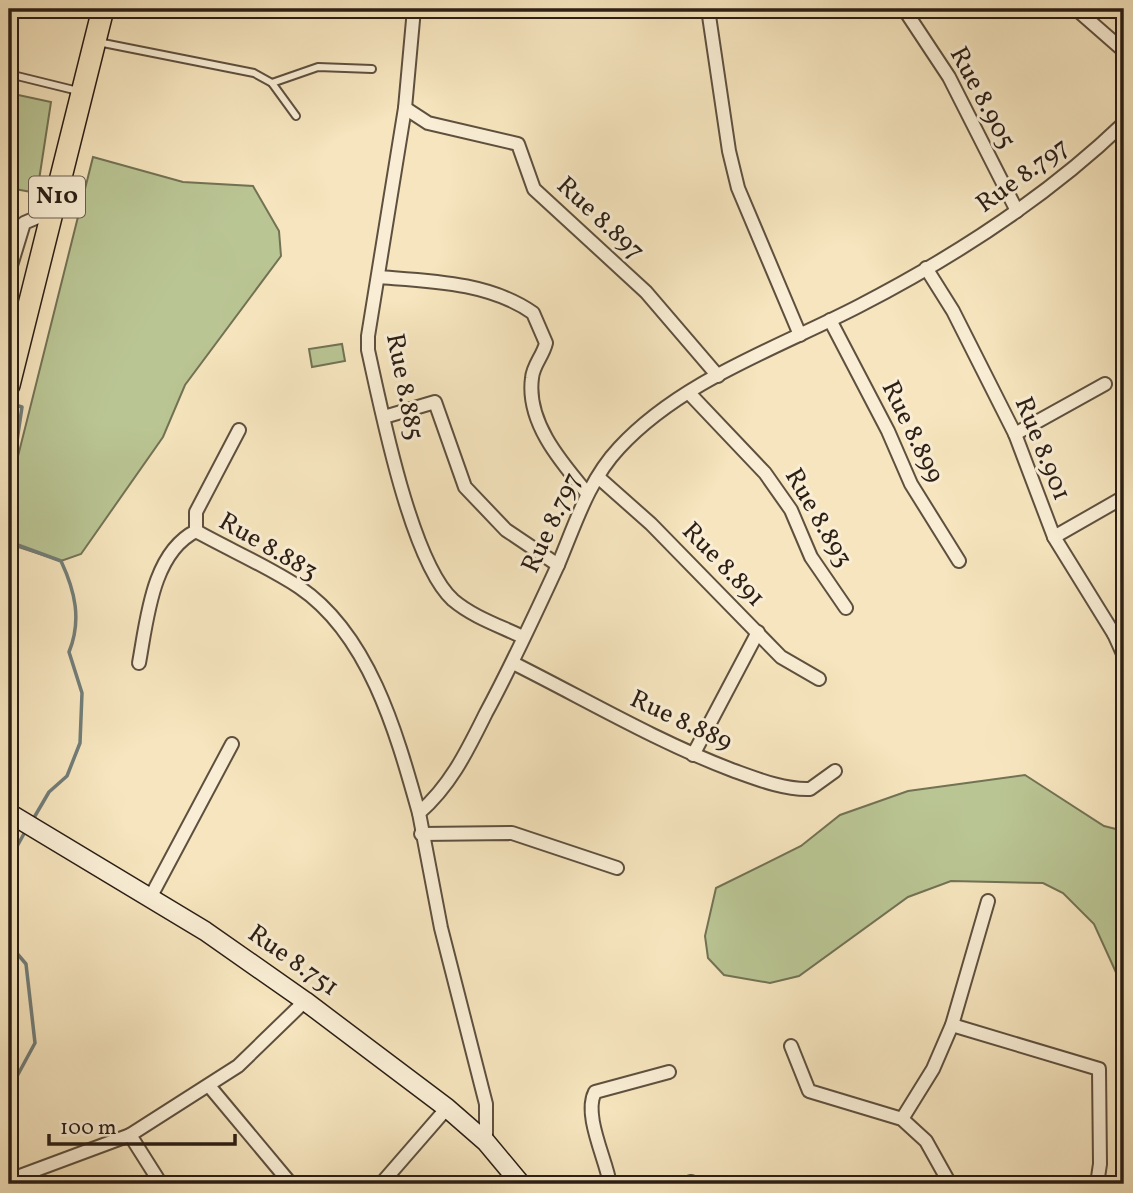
<svg xmlns="http://www.w3.org/2000/svg" width="1133" height="1193" viewBox="0 0 1133 1193" font-family="Vollkorn,serif">
<rect width="100%" height="100%" fill="#f6e5be"/>
<filter id="stains"><feTurbulence type="fractalNoise" baseFrequency=".00286" numOctaves="4"/><feColorMatrix values="0 0 0 0 .2 0 0 0 0 .09 0 0 0 0 .02 0 0 0 .5 -.17"/></filter>
<radialGradient id="worn" r=".72"><stop offset=".6" stop-color="#630" stop-opacity="0"/><stop offset="1" stop-color="#630" stop-opacity=".3"/></radialGradient>
<g fill="#bac594" stroke="#727254" stroke-width="2">
<path d="M9 93 51 102 37 193 9 188Z"/>
<path d="M93 157 183 182 253 186 279 231 281 256 185 385 163 437 81 554 61 561 18 547 9 536V492Z"/>
<path d="M342 344 345 361 312 367 309 349Z"/>
<path d="M1025 775 1104 826 1124 831V990L1094 924 1063 893 1043 883 951 881 908 897 799 976 770 983 724 975 708 958 705 936 716 888 801 846 840 815 908 791Z"/>
</g>
<g fill="none" stroke-linecap="round" stroke-linejoin="round">
<g stroke="#717d78" stroke-width="3.5">
<path d="M9 403 22 407 9 495"/>
<path d="M9 527 15 544 61 561C75 591 82 620 69 652L82 693 80 743 67 776 49 792 32 821"/>
<path d="M9 861 26 830"/>
<path d="M9 944 26 964 35 1043 9 1091"/>
</g>
<g stroke="#5e503f" stroke-width="10">
<g id="service">
<path d="M98 42 254 73 272 83 296 116"/>
<path d="M9 74 78 91"/>
<path d="M272 83 318 67 372 69"/>
</g>
</g>
<g stroke="#5e503f" stroke-width="16">
<g id="minor">
<path d="M414 9 405 108 368 336V350C381 408 411 562 453 600 473 617 500 626 523 637"/>
<path d="M708 9 729 151 738 188 800 335"/>
<path d="M904 9 949 77 1017 211"/>
<path d="M1076 9 1124 51"/>
<path d="M405 108 428 123 518 144 534 189 646 292 718 376"/>
<path d="M926 268 953 311 1015 434 1054 537 1114 634 1124 628"/>
<path d="M9 272 24 223 38 217 52 218"/>
<path d="M378 277C429 281 489 282 533 313L546 343C543 356 533 365 532 378 526 422 561 462 587 493"/>
<path d="M830 320 888 431 911 484 959 561"/>
<path d="M689 393 765 473 791 510 811 557 846 608"/>
<path d="M384 417 435 402 465 487 506 530 558 565"/>
<path d="M239 430 196 512V531C230 550 267 566 299 587 370 635 397 735 419 813"/>
<path d="M1015 434 1105 384"/>
<path d="M598 477 651 524 781 657 819 679"/>
<path d="M1054 537 1124 497"/>
<path d="M1114 634 1124 656"/>
<path d="M139 663C147 620 152 553 196 531"/>
<path d="M513 663C585 699 656 741 732 770 757 779 784 790 810 789L835 771"/>
<path d="M693 755 758 632"/>
<path d="M421 834 512 833 617 868"/>
<path d="M150 898 232 744"/>
<path d="M952 1025 1099 1069 1100 1164 1097 1184"/>
<path d="M791 1046 809 1091 902 1119 926 1141 950 1184"/>
<path d="M210 1087 291 1184"/>
<path d="M902 1119 933 1069 952 1025 988 901"/>
<path d="M486 1142V1104L441 928 419 813C451 785 467 751 486 713 512 665 535 615 558 565 575 525 588 481 619 448 682 380 778 348 859 306 954 257 1047 197 1124 123"/>
<path d="M9 1180 130 1135"/>
<path d="M161 1184 130 1135 238 1066 305 1001"/>
<path d="M381 1184 447 1108"/>
<path d="M610 1184C606 1159 583 1115 595 1092L669 1072"/>
<path d="M686 1184 691 1182 696 1184"/>
</g>
</g>
<g stroke="#2b1e15" stroke-width="21">
<path id="secondary" d="M9 813 205 931 305 1001 447 1108 486 1142 521 1184"/>
</g>
<g stroke="#2b1e15" stroke-width="24">
<path id="trunk" d="M9 385 103 9"/>
</g>
<use href="#service" stroke="#f9eed5" stroke-width="6"/>
<use href="#minor" stroke="#f9eed5" stroke-width="12"/>
<use href="#secondary" stroke="#f9eed5" stroke-width="18"/>
<use href="#trunk" stroke="#f6e5be" stroke-width="21"/>
</g>
<g text-anchor="middle" dominant-baseline="central" stroke-width="6" stroke-linejoin="round" paint-order="stroke">
<rect fill="#f9eed5" stroke="#695c4f" stroke-width="2" x="29" y="176.5" width="56" height="41" rx="5"/>
<g font-size="24" font-weight="bold" fill="#2b1e15">
<text x="57" y="197">N10</text>
</g>
<g font-size="26" fill="#2b1e15" stroke="#f9eed5">
<text transform="translate(982 98) rotate(62)">Rue 8.905</text>
<text transform="translate(1023 176) rotate(-36)">Rue 8.797</text>
<text transform="translate(600 219) rotate(43)">Rue 8.897</text>
<text transform="translate(404 387) rotate(79)">Rue 8.885</text>
<text transform="translate(912 432) rotate(64)">Rue 8.899</text>
<text transform="translate(1042 449) rotate(68)">Rue 8.901</text>
<text transform="translate(818 518) rotate(60)">Rue 8.893</text>
<text transform="translate(552 523) rotate(-65)">Rue 8.797</text>
<text transform="translate(268 547) rotate(30)">Rue 8.883</text>
<text transform="translate(723 565) rotate(46)">Rue 8.891</text>
<text transform="translate(681 721) rotate(25)">Rue 8.889</text>
<text transform="translate(293 961) rotate(35)">Rue 8.751</text>
</g>
</g>
<rect width="1133" height="1193" fill="none" stroke="#f6e5be" stroke-width="35"/>
<rect x="10" y="10" width="1112" height="1172" fill="none" stroke="#2b1e15" stroke-width="3.5"/>
<rect x="18" y="18" width="1098" height="1158" fill="none" stroke="#2b1e15" stroke-width="2"/>
<path d="M49 1134v10h186v-10" fill="none" stroke="#2b1e15" stroke-width="3.5"/>
<text x="60" y="1134" font-size="21" fill="#2b1e15" stroke="#f9eed5" stroke-width="5" paint-order="stroke">100 m</text>
<rect width="100%" height="100%" filter="url(#stains)"/>
<rect width="100%" height="100%" fill="url(#worn)"/>
</svg>
